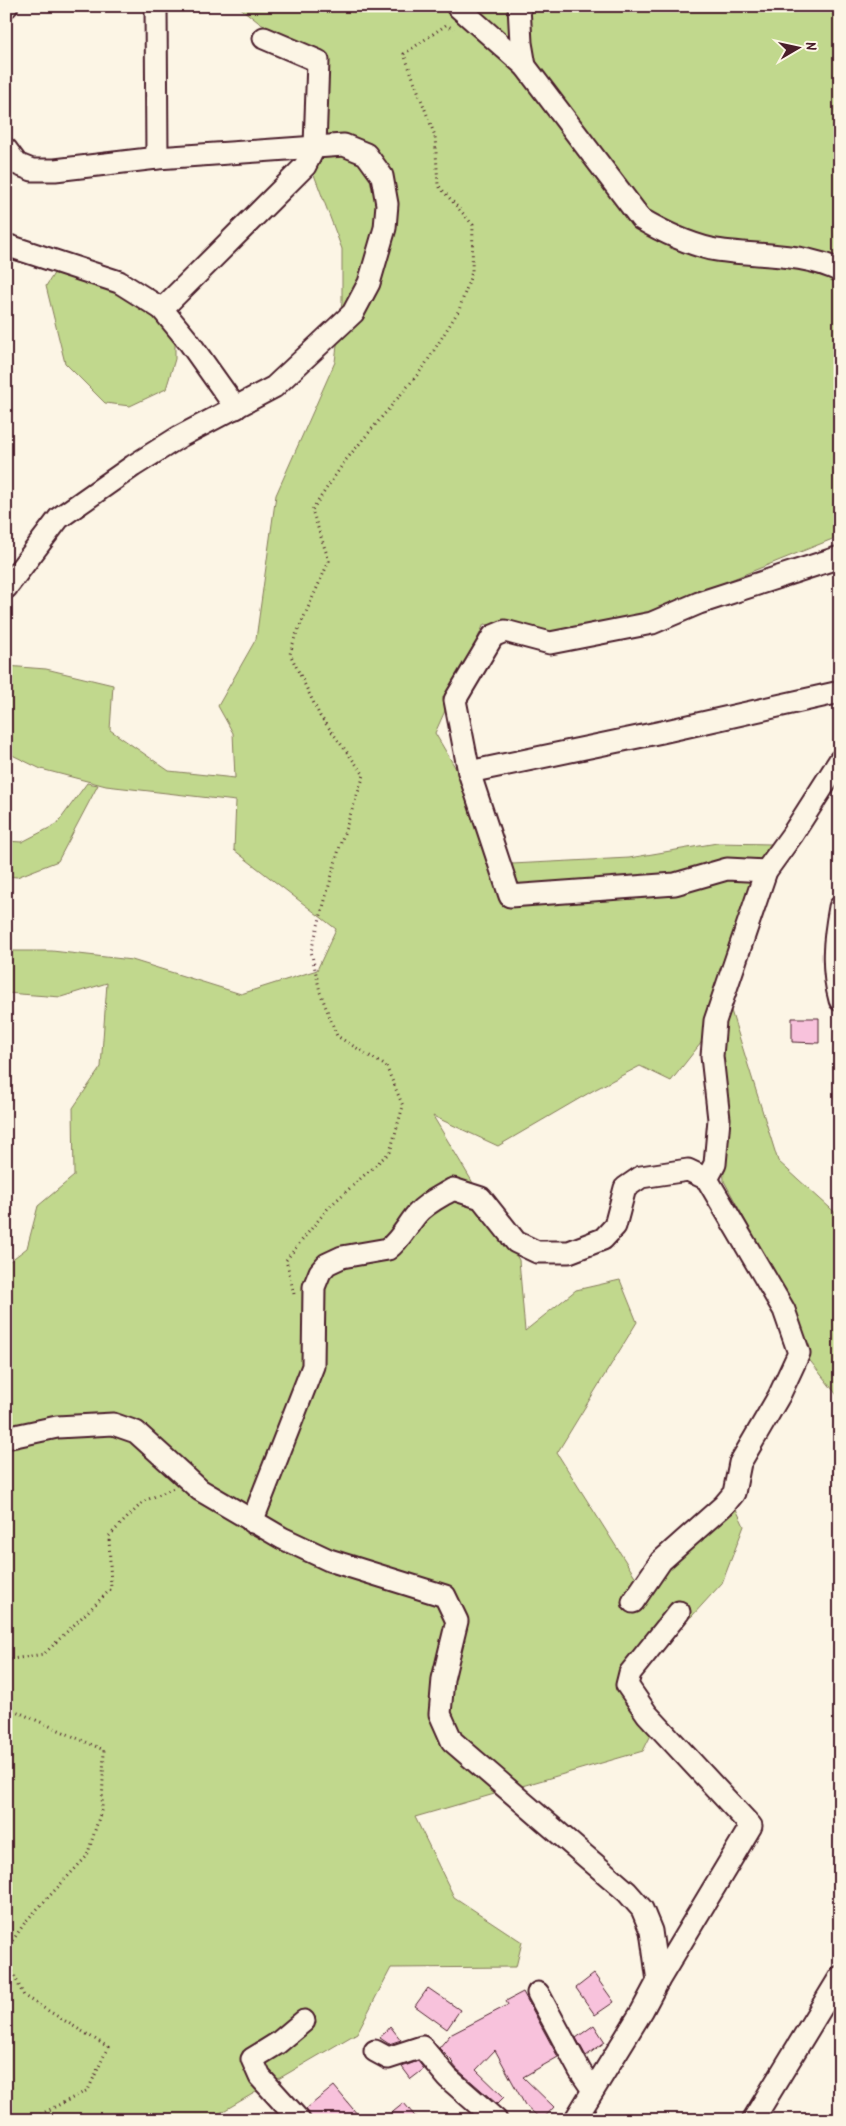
<svg xmlns="http://www.w3.org/2000/svg" width="846" height="2126" viewBox="0 0 846 2126" font-family="Kalam,sans-serif">
<rect width="100%" height="100%" fill="#fcf5e5"/>
<filter id="ink" filterUnits="userSpaceOnUse"><feTurbulence type="fractalNoise" baseFrequency=".02" numOctaves="2"/><feDisplacementMap in="SourceGraphic" scale="10" xChannelSelector="R" yChannelSelector="G"/><feConvolveMatrix kernelMatrix="1 2 1 2 8 2 1 2 1" color-interpolation-filters="sRGB"/></filter>
<g filter="url(#ink)">
<g fill="#c1d88d" stroke="#867c5c">
<path d="M238 6H840V536L631 620 553 637 484 624 435 733 512 864 629 858 717 843 772 844 711 1004 701 1043 671 1081 640 1066 594 1090 498 1146 433 1116 519 1260 525 1331 576 1290 620 1280 637 1322 557 1453 643 1589 735 1507 744 1526 722 1583 692 1616 635 1655 620 1680 654 1729 643 1751 415 1817 454 1897 522 1942 516 1967 391 1968 357 2033 208 2120H6V1264L27 1248 38 1206 74 1176 73 1108 101 1067 107 983 61 997 6 993V951H52L132 960 241 994 317 970 336 929 234 850 236 801 106 786 41 769 6 752V666L46 669 113 685 110 730 169 771 235 778 233 733 218 706 256 639 276 495 335 362 342 302V249L313 172 318 62 258 22Z"/>
<path d="M60 264 128 285 175 337V359L166 389 130 406 105 403 65 363 46 286Z"/>
<path d="M87 783 98 785 58 861 17 877 6 876V841L22 842 57 824Z"/>
<path d="M728 1001 778 1161 840 1217V1399L804 1353 796 1315 724 1181 717 1053Z"/>
</g>
<g fill="#f8c2dc" stroke="#4a1f2b">
<path d="M792 1018H819V1043L792 1042Z"/>
<path d="M594 1974 614 2002 595 2015 576 1988Z"/>
<path d="M428 1988 460 2010 447 2029 415 2006Z"/>
<path d="M523 1992 558 2057 523 2077 554 2107 542 2120 525 2105 495 2050 476 2070 504 2097 497 2104 457 2069 453 2064 454 2063 439 2048 450 2035 508 2005 506 2001Z"/>
<path d="M594 2025 605 2042 586 2056 576 2038Z"/>
<path d="M390 2026 401 2040 389 2044 380 2038Z"/>
<path d="M418 2061 424 2069 411 2079 402 2067Z"/>
<path d="M334 2086 362 2120H313L306 2109Z"/>
<path d="M404 2103 418 2120H383Z"/>
</g>
<g fill="none" stroke-linecap="round" stroke-linejoin="round">
<g stroke="#4a1f2b" stroke-width="25">
<g id="minor">
<path d="M156 6 157 158"/>
<path d="M457 6 525 66 641 219C663 232 686 243 711 249 753 257 801 251 840 271"/>
<path d="M519 6 521 43 525 66"/>
<path d="M6 7 7 6"/>
<path d="M6 149 17 164 32 170H55L157 158 344 145 366 154 382 176 387 204 385 228 369 283 353 313 274 387 179 437 133 466 59 518 6 588"/>
<path d="M6 245 119 282 162 309 189 342 236 408"/>
<path d="M162 309 305 166 315 146 318 61 264 38"/>
<path d="M469 772 662 732 840 692"/>
<path d="M766 871 727 869 675 884 510 896 469 772 455 700 493 636 505 631 550 643 652 623 699 603 840 557"/>
<path d="M840 907C834 939 831 968 840 1000"/>
<path d="M707 1179 715 1164 719 1119 712 1056 715 1021 766 871 792 835 840 760"/>
<path d="M6 1438 57 1427 113 1424 136 1432 200 1490 282 1538 329 1560 445 1596 457 1621 443 1679 440 1714 452 1741 627 1892 642 1909 651 1931 658 1981 642 2011 575 2120"/>
<path d="M252 1522 313 1366 314 1287 320 1272 327 1264 342 1257 388 1249C400 1240 407 1226 416 1215 426 1203 440 1197 453 1189L481 1198 516 1242 537 1252H569L603 1239 615 1226 625 1188 641 1177 688 1170 707 1179 784 1310 799 1353 779 1396 740 1463 734 1493 724 1505 661 1561 633 1602"/>
<path d="M658 1981 751 1826 647 1714 627 1685 630 1673 679 1612"/>
<path d="M538 1993 580 2071 593 2090"/>
<path d="M375 2051 388 2058 422 2047 448 2078 496 2120"/>
<path d="M299 2120 260 2077 252 2059 278 2043 304 2021"/>
<path d="M753 2120 840 1977"/>
</g>
</g>
<g stroke="#4a1f2b" stroke-width="3" stroke-dasharray="1 4" stroke-linecap="butt">
<path d="M294 1294 286 1260 329 1207 390 1152 403 1106 386 1066 337 1036 320 992 311 951 341 842 364 775 320 716 290 654 295 637 329 561 312 510 345 461 423 368 459 310 472 272 473 225 438 185 435 136 404 54 446 25 454 29"/>
<path d="M6 1660 44 1654 111 1589 109 1536 144 1501 174 1488"/>
<path d="M6 1697 11 1709 104 1750 102 1808 87 1856 26 1921 6 1950"/>
<path d="M6 1958 24 1996 108 2047 88 2090 43 2113 35 2120"/>
</g>
<use href="#minor" stroke="#fcf5e5" stroke-width="21"/>
</g>
</g>
<rect width="846" height="2126" fill="none" stroke="#fcf5e5" stroke-width="25"/>
<rect x="12" y="12" width="821" height="2101" fill="none" stroke="#4a1f2b" stroke-width="2" filter="url(#ink)"/>
<g transform="translate(798 48) rotate(81)" stroke="#fcf5e5" stroke-width="4" paint-order="stroke">
<path d="M0-4L9 19L0 12L-9 19Z" fill="#4a1f2b"/>
<text y="-8" font-size="14" font-weight="bold" text-anchor="middle" fill="#4a1f2b">N</text>
</g>
</svg>
